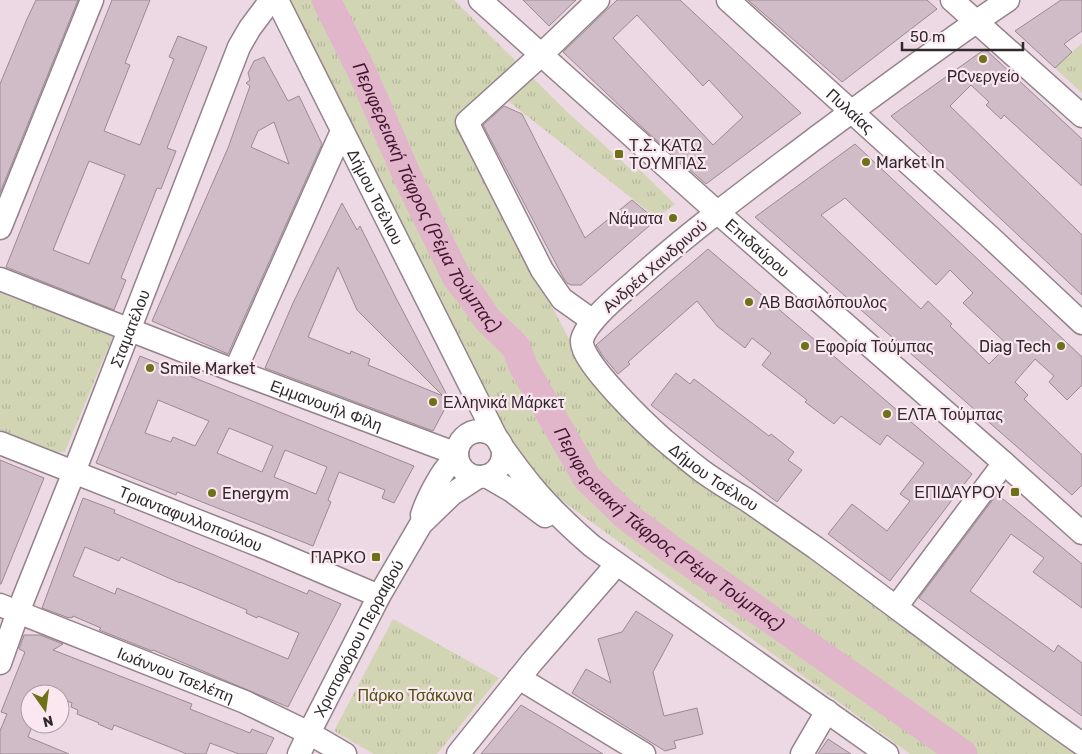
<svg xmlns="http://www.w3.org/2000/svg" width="1082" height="754" viewBox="0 0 1082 754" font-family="Rubik,sans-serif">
<defs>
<pattern id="grass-tufts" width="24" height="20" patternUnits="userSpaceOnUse" patternTransform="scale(1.25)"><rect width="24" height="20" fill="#d1d5b4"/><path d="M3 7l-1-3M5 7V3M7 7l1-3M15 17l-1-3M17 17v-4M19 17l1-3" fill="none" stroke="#b4b79b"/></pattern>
</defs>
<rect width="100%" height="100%" fill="#edd9e3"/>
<g fill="url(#grass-tufts)">
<path d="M286 0H454L523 68 461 123 520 247 576 352 714 491 799 549 1082 754H910L535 481 500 423Z"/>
<path d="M1082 43V93L1055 68Z"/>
<path d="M526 71 565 110 635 173 639 169 675 204 657 218 499 94Z"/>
<path d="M0 293 113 336 65 452H56L0 430Z"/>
<path d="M393 619 499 678 437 754H374L334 731Z"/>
</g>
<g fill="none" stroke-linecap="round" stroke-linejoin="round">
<path stroke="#e1b6cb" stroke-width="29" id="s1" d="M326 0 362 72 408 178 457 278 473 298 487 319 516 347 523 366 587 478 625 515 672 550 963 754"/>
</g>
<g fill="#d0bcc6" stroke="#9b8991" fill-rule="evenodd">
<path d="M36 0H78L0 193V84L27 19Z"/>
<path d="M112 0H150L125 63 130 65 104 131 140 145 174 59 169 57 178 36 207 47 167 148 176 151 161 189 157 188 121 278 126 280 114 310 6 267ZM89 161 125 175 89 264 53 250Z"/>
<path d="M523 0H576L549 26Z"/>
<path d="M617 0H680L801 113 706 184 645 130 563 52ZM637 15 703 86 709 80 743 117 713 145 613 38Z"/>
<path d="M748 0H927L937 9 842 82Z"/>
<path d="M1061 0H1082V31L1064 44 1072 52 1055 68 1015 31Z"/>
<path d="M985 49 1082 139V186L1004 115 1001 119 986 105 989 102 971 85 950 106 1082 235V295L891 116Z"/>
<path d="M264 57 288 101 299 96 322 144 228 354 152 321 228 148 250 86 246 83 250 80 248 73 254 61ZM274 122 289 164 251 147 258 131Z"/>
<path d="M504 106 522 114 585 238 632 200 656 220 581 285H571L567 283 564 279 483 125Z"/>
<path d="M855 144 1082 357V385L1067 400 1049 382 1054 376 1035 359 1015 382 1028 395 1024 399 1082 455V485L1072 495 755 217ZM845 198 936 285 950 270 973 293 963 303 1008 345 989 364 950 326 952 324 928 301 921 309 821 215Z"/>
<path d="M342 203 357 230 360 226 396 298 448 397H447L450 399 433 431 265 368 293 303ZM338 267 357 310 443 396 368 365 370 359 351 351 350 354 308 337Z"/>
<path d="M708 249 972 474 890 581 828 534 852 504 887 531 910 501 900 494 924 463 887 435 880 445 841 416 834 424 805 402 807 400 762 365 771 353 752 338 745 348 717 326 697 301 628 362 630 364 618 374 602 355 596 345Z"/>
<path d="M140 356 287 415 414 466 394 503 382 498 385 490 339 472 328 500 331 502 313 546 177 492 176 495 96 463ZM158 400 209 421 195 446 173 437 171 442 145 433ZM229 428 273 446 262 472 217 453ZM285 450 327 467 316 494 274 477Z"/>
<path d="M676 373 690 384 694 379 769 436 771 434 794 452 788 460 802 470 777 502 651 405Z"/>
<path d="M0 460 44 478 1 584H0Z"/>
<path d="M997 494 1082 564V608L1033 572 1044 558 1011 534 970 591 1054 652 1058 645 1082 663V716L919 598Z"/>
<path d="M83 498 115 510 114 513 307 594 309 590 341 604 288 707 153 650 152 651 99 630 101 628 73 616 72 618 70 617 69 618 42 608ZM85 547 119 561 121 557 180 583V582L247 610 246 613 257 618 258 616 299 633 288 659 117 588 115 594 73 576Z"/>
<path d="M636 611 673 635 653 672 664 716 697 708 703 734 674 741 676 748 665 751 572 693 586 669 611 683 598 639 622 632Z"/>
<path d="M24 635H40L63 644 53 650 192 704 190 709 250 733 252 729 274 738 266 754H239L210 743 206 754H187L114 725 112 730 98 724 99 723 77 714 78 710 71 707 72 703 60 698V694H30V724H33L28 737 69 754H0V731L7 714 1 712 25 652 19 649Z"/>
<path d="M521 705 560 728 603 754H481Z"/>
<path d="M828 739 851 754H818Z"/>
</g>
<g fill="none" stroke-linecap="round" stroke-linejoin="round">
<g stroke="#95838c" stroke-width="25">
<g id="minor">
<path id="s2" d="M277 0 497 439"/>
<path id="s3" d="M480 0 717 212 1004 463 1082 533"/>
<path id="s4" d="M728 0 989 236 1082 323"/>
<path d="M952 0 1082 116"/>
<path id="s5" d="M1008 0C942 44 877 93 813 140 752 186 690 231 634 282 620 294 586 322 582 340 578 360 648 426 664 440 676 450 689 461 702 471 716 481 732 491 747 500 770 516 793 532 816 548 905 613 992 681 1082 744"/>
<path d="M0 228 92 0"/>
<path id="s6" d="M0 279 235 371 457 454"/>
<path d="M593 321 562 299 542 270 467 122 541 55 598 0"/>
<path d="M235 371 342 131"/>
<circle cx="480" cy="454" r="23"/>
<path id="s7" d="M0 443 266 548 379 596"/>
<path d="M500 444C510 458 520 472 531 485 549 507 570 527 592 546L887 754"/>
<path d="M486 476 512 491 545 516"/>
<path d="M422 515C426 502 439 476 448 466 450 463 454 461 457 459"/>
<path id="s8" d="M0 605 245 702 309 733 345 754"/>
<path d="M896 607 1004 463"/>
<path id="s9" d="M0 663 18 612 74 472 239 47 250 28 271 0"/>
<path d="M519 678 644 754"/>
<path id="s10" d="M299 754 309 733 379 596 421 524 452 494 478 477"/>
<path d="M458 754 532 662 617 564"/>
<path d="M802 754 827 711"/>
</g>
</g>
<use href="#minor" stroke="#fff" stroke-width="22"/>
</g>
<g fill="#6d7117" stroke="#fbe7f0" stroke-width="2">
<circle cx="983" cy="59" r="5"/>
<rect x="614" y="149" width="10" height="10" rx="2.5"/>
<circle cx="866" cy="162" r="5"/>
<circle cx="673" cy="218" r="5"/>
<circle cx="749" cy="302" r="5"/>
<circle cx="805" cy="346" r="5"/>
<circle cx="1061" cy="346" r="5"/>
<circle cx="150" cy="368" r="5"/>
<circle cx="433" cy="402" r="5"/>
<circle cx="887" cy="414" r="5"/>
<rect x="1010" y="487" width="10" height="10" rx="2.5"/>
<circle cx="212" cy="493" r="5"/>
<rect x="371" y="552" width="10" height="10" rx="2.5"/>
</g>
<g text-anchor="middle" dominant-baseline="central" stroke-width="4.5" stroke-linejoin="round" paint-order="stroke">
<g font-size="16" fill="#30292c" stroke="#fbe7f0" text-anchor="start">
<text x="983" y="76" text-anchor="middle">PCνεργείο</text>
<text x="629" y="145">Τ.Σ. ΚΑΤΩ<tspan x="629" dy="18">ΤΟΥΜΠΑΣ</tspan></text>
<text x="876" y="162">Market In</text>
<text x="663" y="218" text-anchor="end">Νάματα</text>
<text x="759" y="302">ΑΒ Βασιλόπουλος</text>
<text x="815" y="346">Εφορία Τούμπας</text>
<text x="1051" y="346" text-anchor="end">Diag Tech</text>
<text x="160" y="368">Smile Market</text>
<text x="443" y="402">Ελληνικά Μάρκετ</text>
<text x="897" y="414">ΕΛΤΑ Τούμπας</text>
<text x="1005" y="492" text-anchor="end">ΕΠΙΔΑΥΡΟΥ</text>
<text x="222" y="493">Energym</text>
<text x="366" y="557" text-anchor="end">ΠΑΡΚΟ</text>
</g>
<g font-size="16" fill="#30292c" stroke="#fbe7f0">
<text stroke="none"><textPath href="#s4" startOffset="165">Πυλαίας</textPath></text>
<text stroke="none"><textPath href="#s2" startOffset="220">Δήμου Τσέλιου</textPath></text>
<text stroke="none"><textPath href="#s3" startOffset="372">Επιδαύρου</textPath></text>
<text transform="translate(655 266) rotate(-41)">Ανδρέα Χανδρινού</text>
<text stroke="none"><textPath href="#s9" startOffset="359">Σταματέλου</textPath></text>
<text stroke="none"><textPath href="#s6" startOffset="350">Εμμανουήλ Φίλη</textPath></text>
<text stroke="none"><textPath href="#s5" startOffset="741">Δήμου Τσέλιου</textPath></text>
<text stroke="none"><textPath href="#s7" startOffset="205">Τριανταφυλλοπούλου</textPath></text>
<text stroke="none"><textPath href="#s10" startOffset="130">Χριστοφόρου Περραιβού</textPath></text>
<text stroke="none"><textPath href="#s8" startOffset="189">Ιωάννου Τσελέπη</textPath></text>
</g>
<g font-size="16" fill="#4c500a" stroke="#fbe7f0">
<text x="415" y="695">Πάρκο Τσάκωνα</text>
</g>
<g font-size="18" font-style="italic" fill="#461331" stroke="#fbe7f0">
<text stroke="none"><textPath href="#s1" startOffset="222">Περιφερειακή Τάφρος (Ρέμα Τούμπας)</textPath></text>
<text stroke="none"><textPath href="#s1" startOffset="642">Περιφερειακή Τάφρος (Ρέμα Τούμπας)</textPath></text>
</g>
</g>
<g transform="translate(45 709) rotate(166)"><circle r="24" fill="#fbe7f0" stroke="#aa9ba2"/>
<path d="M0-4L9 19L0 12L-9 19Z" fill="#6d7117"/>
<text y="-8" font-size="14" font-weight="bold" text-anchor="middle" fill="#30292c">N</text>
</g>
<path d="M902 42v8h121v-8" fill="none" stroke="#30292c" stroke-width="2.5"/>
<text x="910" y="42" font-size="15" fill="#30292c" stroke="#fbe7f0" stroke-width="4" paint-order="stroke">50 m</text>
</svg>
